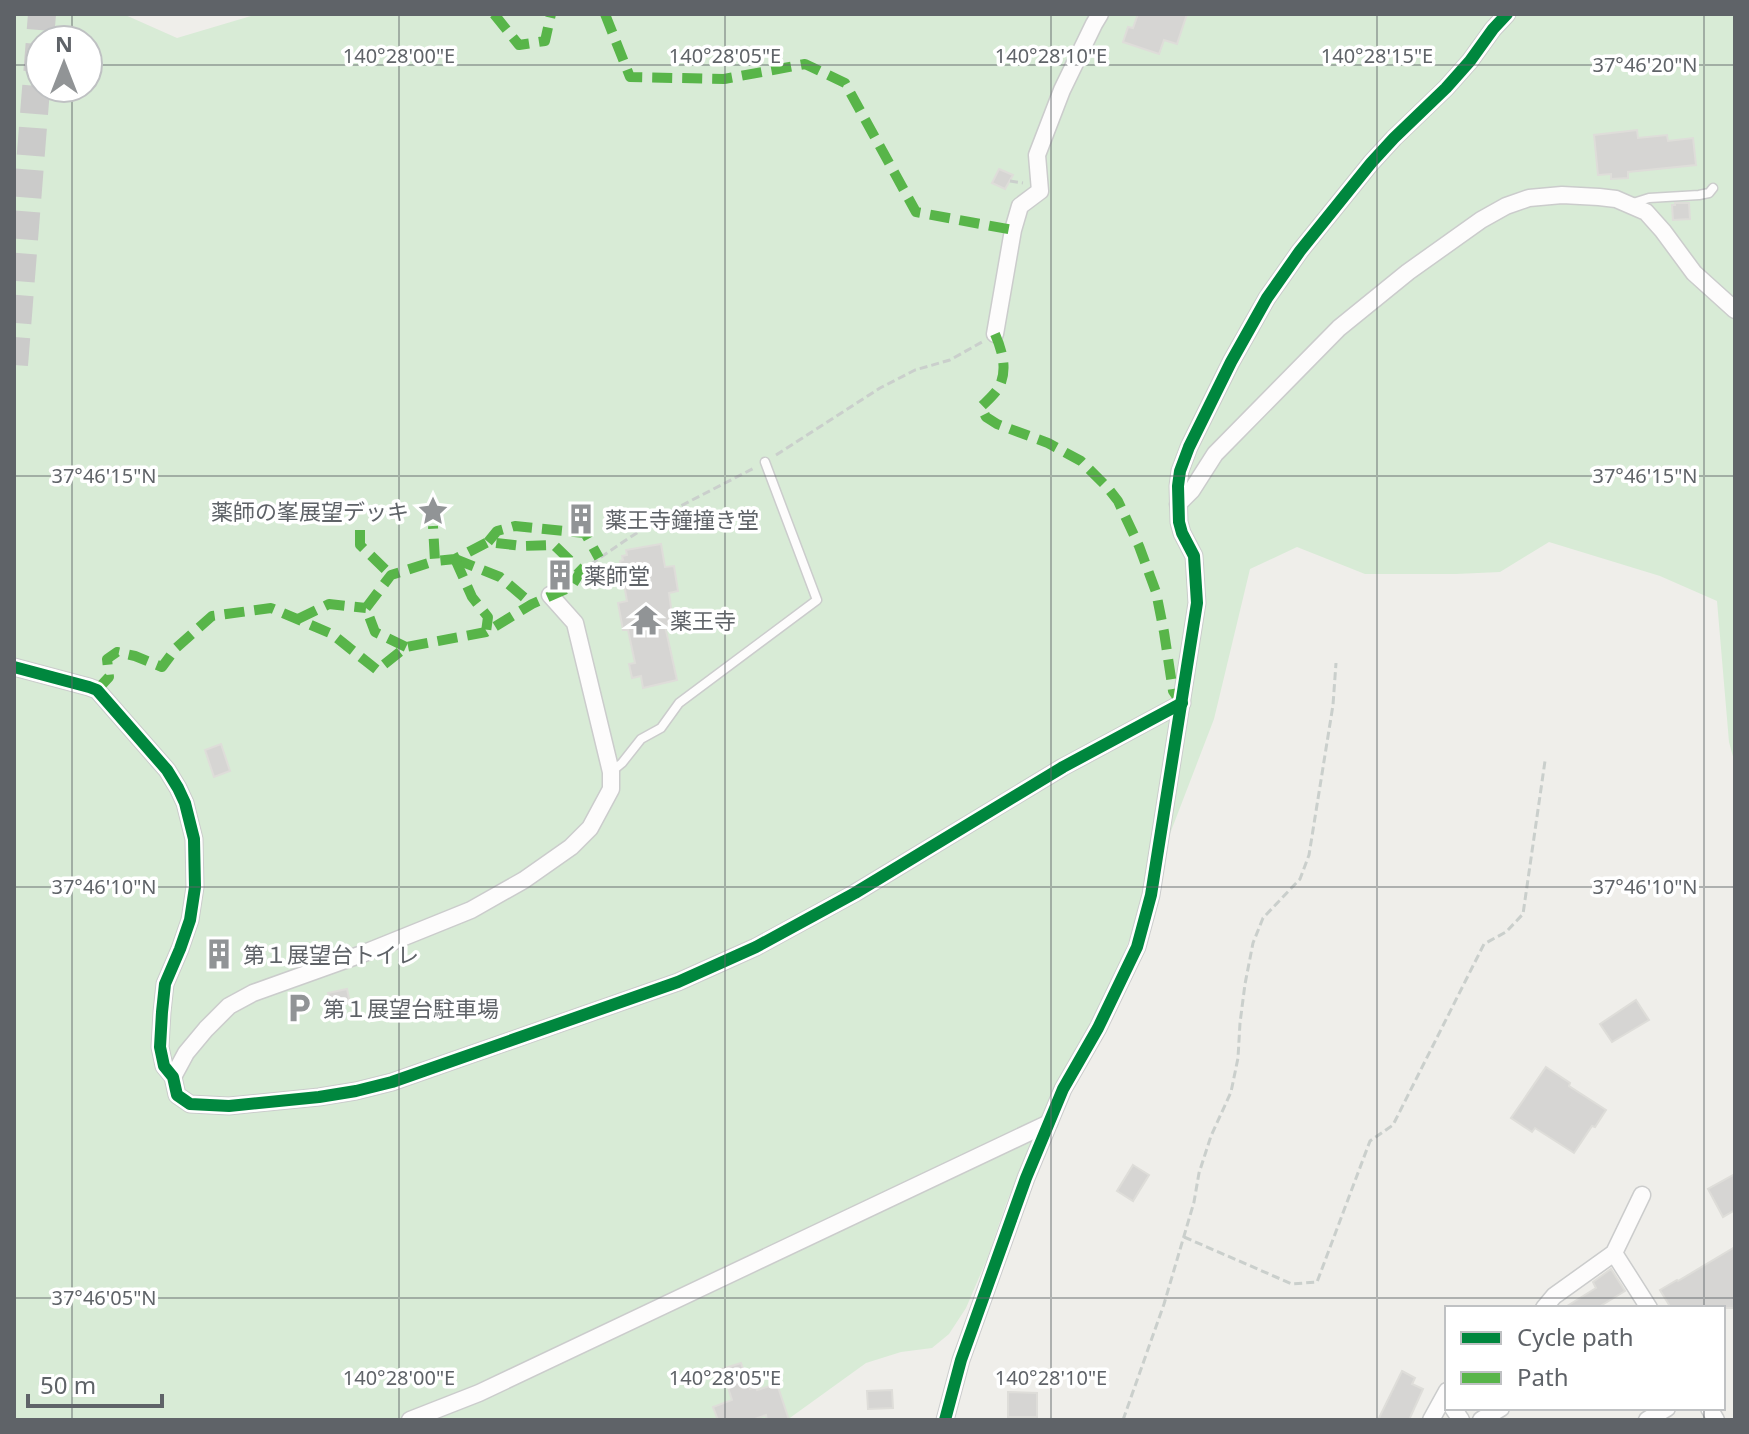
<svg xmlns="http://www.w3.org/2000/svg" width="1749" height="1434" viewBox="0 0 1749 1434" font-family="'Noto Sans','Noto Sans JP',sans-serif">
<rect width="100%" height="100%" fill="#efeeea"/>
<path fill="#d8ebd6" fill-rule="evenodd" d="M14 14H123L177 38 258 14H1735V764L1729 742 1717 601 1660 576 1549 542 1500 572 1456 574H1365L1297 547 1250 569 1214 719 1115 977 1055 1089 1006 1204 987 1259 966 1308 949 1334 932 1348 901 1352 866 1363 787 1420H14ZM40 40H88V88H40Z"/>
<g fill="#d6d5d3" stroke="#deddd9" stroke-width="2">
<path d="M1138 14H1187L1177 44 1164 40 1159 54 1123 42 1128 27 1133 28Z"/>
<path d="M1637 130 1638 138 1667 135 1668 141 1693 138 1696 165 1628 172V178L1611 179V174L1598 175 1594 135Z"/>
<path d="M999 169 1013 175 1005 189 992 183Z"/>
<path d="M1675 203H1689L1690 219 1673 220 1672 205H1675Z"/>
<path d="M586 507 592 525 574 530 569 511Z"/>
<path d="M661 544 665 567 674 566 678 591 669 593 672 615H670L672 625 665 626 677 680 643 688 641 676 632 678 629 664 635 663 628 630H623L618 603 627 601 620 561 623 560 622 556 627 555 626 550Z"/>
<path d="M568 566 569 583 552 584 551 567Z"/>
<path d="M221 744 230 771 214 777 205 750Z"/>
<path d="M347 989 350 1003 332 1007 328 993Z"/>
<path d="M1636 1000 1649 1020 1612 1042 1600 1024Z"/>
<path d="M1546 1067 1570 1083 1569 1086 1606 1110 1595 1127 1592 1126 1574 1153 1535 1128 1532 1132 1511 1118Z"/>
<path d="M1133 1165 1149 1175 1133 1201 1117 1191Z"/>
<path d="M1735 1174V1210L1723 1217 1708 1189Z"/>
<path d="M1735 1247V1308H1671L1660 1290 1677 1280 1678 1281Z"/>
<path d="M1611 1269 1625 1291 1597 1308H1564L1596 1288 1593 1282Z"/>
<path d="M741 1363 750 1389 756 1387 757 1390 777 1384 789 1420H767L766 1415 752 1420H718L713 1407 732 1400 722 1369Z"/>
<path d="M1402 1371 1415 1378 1412 1384 1423 1389 1409 1420H1378Z"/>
<path d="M892 1390 893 1408 868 1409 867 1391Z"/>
<path d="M1008 1392 1037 1393V1417H1008Z"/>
</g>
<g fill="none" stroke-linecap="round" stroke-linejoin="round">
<path stroke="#cbcbca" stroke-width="28" stroke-dasharray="28 14" stroke-linecap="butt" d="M14 365 42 14"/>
<g stroke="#cbcccc" stroke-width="11">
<g id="lane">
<path d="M1630 204 1649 198 1699 195 1709 193 1713 188"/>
<path d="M611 772 622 763 641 739 661 728 679 703 817 600 765 462"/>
</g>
</g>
<g stroke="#cbcccc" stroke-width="19">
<g id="street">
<path d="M995 334 1013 230 1020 206 1040 191 1037 155 1062 90 1094 24 1100 14"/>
<path d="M1178 504 1192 490 1215 454 1339 328 1408 272 1481 220 1506 206 1529 198 1562 195 1599 197 1616 199 1646 212 1663 231 1694 273 1735 310"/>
<path d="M14 667 89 687 97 690 167 770 178 788 185 803 194 839 195 887 190 920 180 949 165 984 162 1012 160 1047 164 1066 173 1077 177 1095 190 1104 229 1106 319 1097 356 1091 392 1082 678 982 756 947 855 893 1063 767 1182 703"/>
<path d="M173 1077 186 1053 206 1029 229 1006 253 993 362 954 471 910 524 880 571 847 590 828 611 789V772L575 623 550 595"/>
<path d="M1614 1253 1649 1308"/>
<path d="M1544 1308 1554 1296 1614 1253 1642 1195"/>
<path d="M1453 1408 1461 1420"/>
<path d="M1709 1408 1716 1420"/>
<path d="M410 1420 479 1393 1049 1123"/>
<path d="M945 1420 961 1360 1026 1178 1063 1089 1098 1028 1137 947 1151 895 1197 603 1194 556 1182 533 1179 522 1178 486 1180 471 1189 447 1231 362 1267 298 1300 251 1371 163 1394 138 1446 88 1470 61 1493 29 1507 14"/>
<path d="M1431 1420 1447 1391"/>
<path d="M1481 1420 1501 1408"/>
<path d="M1647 1420 1667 1408"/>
</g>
</g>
<g stroke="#cacfcc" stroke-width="3" stroke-dasharray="8 4" stroke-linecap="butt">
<path d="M1010 181 1023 183"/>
<path d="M776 455 880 388 915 370 950 360 982 342"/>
<path d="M581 571 623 542 669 512 756 467"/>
<path d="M1184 1237 1292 1284 1317 1282 1370 1141 1393 1125 1484 944 1506 932 1523 914 1545 761"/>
<path d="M1123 1420 1164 1304 1194 1202 1199 1173 1211 1136 1231 1092 1238 1058 1240 1023 1245 984 1253 943 1263 918 1300 879 1309 855 1333 705 1336 663"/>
</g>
<use href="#lane" stroke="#fdfcfc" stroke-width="8"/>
<use href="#street" stroke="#fdfcfc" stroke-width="16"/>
<g stroke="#58b549" stroke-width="10" stroke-dasharray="20 10" stroke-linecap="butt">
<path d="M494 14 519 45 545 41 551 14"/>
<path d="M605 14 630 77 724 79 805 64 845 83 916 212 1013 230"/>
<path d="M995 334C1002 350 1008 370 999 387 995 394 987 401 981 407L986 417 997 424 1048 443 1081 461 1107 487 1118 501 1139 546 1156 592 1164 632 1173 691 1179 700"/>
<path d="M360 530V545L391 575"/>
<path d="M488 542 497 531 515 526 585 533 599 558"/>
<path d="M455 559 500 577 532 604"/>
<path d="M455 559 472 597 488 617 486 632"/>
<path d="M298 619 329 604 366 608"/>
<path d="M406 647 375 632 366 608 391 575 435 561 433 526"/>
<path d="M97 690 109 677 107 659 117 652 135 656 162 667 176 648 212 616 271 608 332 634 377 670 406 647 486 632 532 604 571 587 581 571 554 545 522 546 488 542 455 559 435 561"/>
</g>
<g stroke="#fff" stroke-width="17">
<g id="cycleway">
<path d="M14 667 89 687 97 690 167 770 178 788 185 803 194 839 195 887 190 920 180 949 165 984 162 1012 160 1047 164 1066 173 1077 177 1095 190 1104 229 1106 319 1097 356 1091 392 1082 678 982 756 947 855 893 1063 767 1182 703"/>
<path d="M945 1420 961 1360 1026 1178 1063 1089 1098 1028 1137 947 1151 895 1197 603 1194 556 1182 533 1179 522 1178 486 1180 471 1189 447 1231 362 1267 298 1300 251 1371 163 1394 138 1446 88 1470 61 1493 29 1507 14"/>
</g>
</g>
<use href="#cycleway" stroke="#00873e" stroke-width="12"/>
</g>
<path fill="none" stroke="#5f6368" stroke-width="2" stroke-opacity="0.45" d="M72 14V40M399 14V1420M725 14V1420M1051 14V1420M1377 14V1420M1704 14V1308M14 65H40M88 65H1735M72 88V1420M14 476H1735M14 887H1735M14 1298H1735M1704 1408V1420"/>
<defs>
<g id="sight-bare" transform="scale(2.4)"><path d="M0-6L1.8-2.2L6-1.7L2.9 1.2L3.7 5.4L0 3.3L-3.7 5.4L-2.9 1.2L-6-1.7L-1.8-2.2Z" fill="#919496" stroke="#fff" stroke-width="2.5" paint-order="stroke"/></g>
<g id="building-bare" transform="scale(2.4)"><path d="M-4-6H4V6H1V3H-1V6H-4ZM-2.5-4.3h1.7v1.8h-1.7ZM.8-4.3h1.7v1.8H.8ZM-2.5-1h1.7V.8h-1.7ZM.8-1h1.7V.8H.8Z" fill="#919496" stroke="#fff" stroke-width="2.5" paint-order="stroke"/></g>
<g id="temple-bare" transform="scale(2.4)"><path d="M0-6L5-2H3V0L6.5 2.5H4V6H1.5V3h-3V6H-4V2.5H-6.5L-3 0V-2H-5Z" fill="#919496" stroke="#fff" stroke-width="2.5" paint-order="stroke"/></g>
<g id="parking-bare" transform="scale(2.4)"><path d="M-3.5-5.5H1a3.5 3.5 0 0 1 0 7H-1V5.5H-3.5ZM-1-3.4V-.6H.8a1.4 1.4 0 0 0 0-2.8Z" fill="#919496" stroke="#fff" stroke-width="2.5" paint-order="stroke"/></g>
</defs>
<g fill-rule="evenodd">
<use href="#sight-bare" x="433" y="511"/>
<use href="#building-bare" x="581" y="519"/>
<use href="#building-bare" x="560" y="575"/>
<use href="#temple-bare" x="646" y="620"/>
<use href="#building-bare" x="219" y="954"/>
<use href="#parking-bare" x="299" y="1008"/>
</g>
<g text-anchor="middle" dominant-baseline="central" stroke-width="7" stroke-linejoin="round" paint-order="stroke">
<g font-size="22" fill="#5f6368" stroke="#fff" text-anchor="start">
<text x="409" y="511" text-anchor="end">薬師の峯展望デッキ</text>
<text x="605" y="519">薬王寺鐘撞き堂</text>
<text x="584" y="575">薬師堂</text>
<text x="670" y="620">薬王寺</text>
<text x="243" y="954">第１展望台トイレ</text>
<text x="323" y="1008">第１展望台駐車場</text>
</g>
</g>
<g font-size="20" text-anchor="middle" fill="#5f6368" stroke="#fff" stroke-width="7" stroke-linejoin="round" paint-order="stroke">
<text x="399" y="63">140°28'00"E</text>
<text x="725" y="63">140°28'05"E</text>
<text x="1051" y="63">140°28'10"E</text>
<text x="1377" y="63">140°28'15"E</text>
<text x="1645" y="72">37°46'20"N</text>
<text x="104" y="483">37°46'15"N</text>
<text x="1645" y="483">37°46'15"N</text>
<text x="104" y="894">37°46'10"N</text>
<text x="1645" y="894">37°46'10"N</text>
<text x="104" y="1305">37°46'05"N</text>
<text x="399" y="1385">140°28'00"E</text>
<text x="725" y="1385">140°28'05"E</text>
<text x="1051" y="1385">140°28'10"E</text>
</g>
<rect width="1749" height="1434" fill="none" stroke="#5f6368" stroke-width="32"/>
<rect x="1445" y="1306" width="280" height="104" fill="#ffffff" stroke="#bfc1c3" stroke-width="2"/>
<rect x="1461" y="1332" width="40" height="12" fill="#00873e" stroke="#bfc1c3" stroke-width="2"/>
<text x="1517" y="1346" font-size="24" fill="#5f6368">Cycle path</text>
<rect x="1461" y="1372" width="40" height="12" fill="#58b549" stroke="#bfc1c3" stroke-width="2"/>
<text x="1517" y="1386" font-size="24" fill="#5f6368">Path</text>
<g transform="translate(64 64)"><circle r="38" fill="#ffffff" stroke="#bfc1c3" stroke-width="2"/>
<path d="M0-6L14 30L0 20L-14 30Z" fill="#919496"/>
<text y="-12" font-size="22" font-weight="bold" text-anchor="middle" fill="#5f6368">N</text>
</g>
<path d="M28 1394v12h134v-12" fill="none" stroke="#5f6368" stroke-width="4"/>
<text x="40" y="1394" font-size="24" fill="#5f6368" stroke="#ffffff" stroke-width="6" paint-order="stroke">50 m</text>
</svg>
